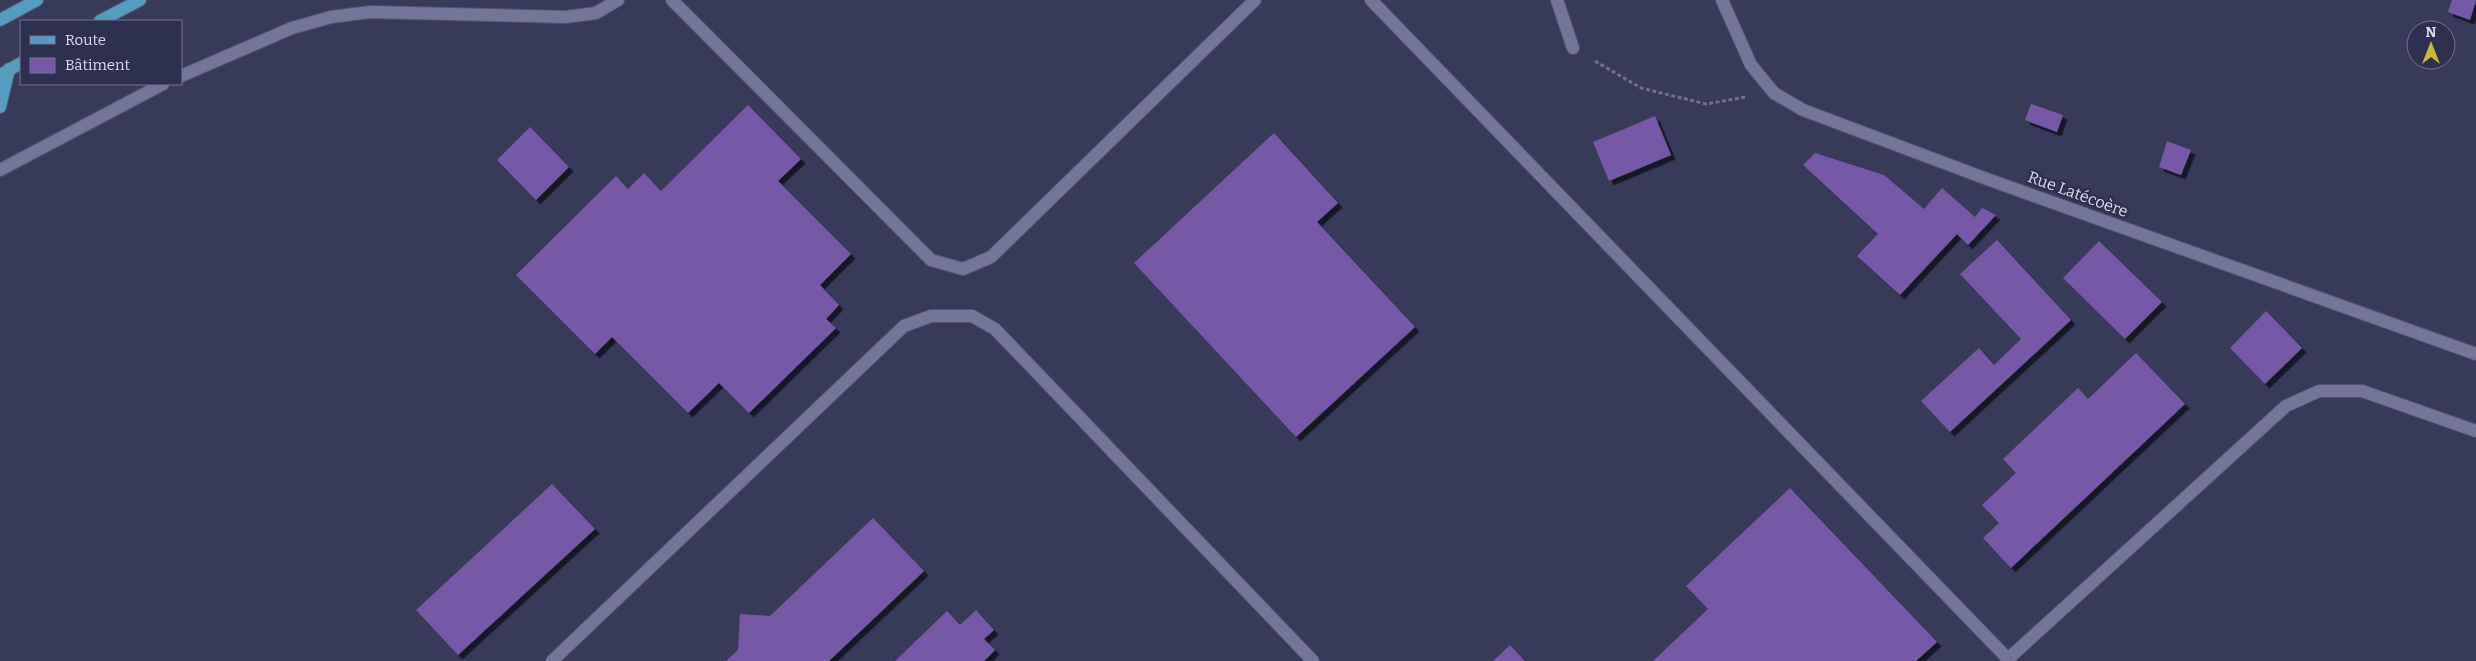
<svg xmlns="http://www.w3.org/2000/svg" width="2476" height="661" viewBox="0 0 2476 661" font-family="Bitter,serif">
<defs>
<filter id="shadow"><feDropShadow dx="4.5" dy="4.5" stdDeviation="0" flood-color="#0009"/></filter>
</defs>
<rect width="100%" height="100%" fill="#383a5a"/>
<g fill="#7658a7" filter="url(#shadow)">
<path d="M2452 0H2476L2470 20 2448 12Z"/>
<path d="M2031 104 2063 115 2057 132 2025 120Z"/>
<path d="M748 105 801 159 778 181 851 254 820 285 839 305 826 319 836 328 749 413 719 383 688 413 612 337 595 354 516 275 616 176 628 189 644 173 661 191Z"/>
<path d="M1655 116 1671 155 1609 181 1593 142Z"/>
<path d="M530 127 569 167 536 200 497 160Z"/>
<path d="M1274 133 1338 203 1317 222 1415 327 1296 437 1134 263Z"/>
<path d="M2167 141 2191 150 2181 175 2159 167Z"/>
<path d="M1815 153 1884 175 1924 209 1942 188 1975 217 1982 208 1996 215 1968 245 1957 234 1900 295 1857 256 1878 234 1803 165Z"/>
<path d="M1997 240 2071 320 1950 432 1921 401 1979 348 1994 365 2021 339 1960 274Z"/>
<path d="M2099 241 2162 302 2125 339 2063 278Z"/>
<path d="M2266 311 2302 348 2265 384 2230 348Z"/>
<path d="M2136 353 2185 404 2011 568 1983 538 1999 523 1982 505 2016 473 2003 459 2078 388 2088 399Z"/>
<path d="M552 484 595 529 458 655 416 610Z"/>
<path d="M1790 488 1937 642 1916 661H1653L1708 609 1686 586Z"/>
<path d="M873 518 924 571 829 661H726L738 650 740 614 770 616Z"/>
<path d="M976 610 994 630 984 639 995 650 984 661H895L947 611 960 625Z"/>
<path d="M1510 645 1525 661H1493Z"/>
</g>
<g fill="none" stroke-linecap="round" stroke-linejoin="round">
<g stroke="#535570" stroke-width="14">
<g id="minor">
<path d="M672 0 931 260 963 269 991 257 1255 0"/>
<path d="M1371 0 2008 659 2286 406 2319 391H2362L2476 431"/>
<path d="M1557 0 1573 48"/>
<path d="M1722 0 1751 65 1774 93 1803 110 1987 179 2476 354"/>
<path d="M181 76 292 28 331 17 370 12 566 17 596 13 618 0"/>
<path d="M0 170 163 84"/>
<path d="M552 661 904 326 931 316H972L995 329 1313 661"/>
</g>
</g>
<g stroke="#535570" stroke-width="14">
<g id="major">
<path d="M0 20 37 0"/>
<path d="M100 21 140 0"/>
<path d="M2 74 21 63"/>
<path d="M0 107 9 69"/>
</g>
</g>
<path stroke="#6f718d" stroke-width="3" stroke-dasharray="4 2.5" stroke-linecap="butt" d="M1595 61 1641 88 1706 104 1746 97"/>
<use href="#minor" stroke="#73769a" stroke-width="12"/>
<use href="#major" stroke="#569cbe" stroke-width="12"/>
</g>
<g text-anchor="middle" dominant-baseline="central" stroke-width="5" stroke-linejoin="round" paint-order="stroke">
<g font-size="16" fill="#dadcf0" stroke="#2e304f">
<text transform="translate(2078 194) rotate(20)">Rue Latécoère</text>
</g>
</g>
<rect x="20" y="20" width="162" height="65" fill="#2e304f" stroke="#73758f"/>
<rect x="30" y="36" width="25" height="8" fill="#569cbe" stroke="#73758f"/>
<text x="65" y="45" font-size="15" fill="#dadcf0">Route</text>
<rect x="30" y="58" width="25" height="15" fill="#7658a7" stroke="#73758f"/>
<text x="65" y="70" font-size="15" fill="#dadcf0">Bâtiment</text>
<g transform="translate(2431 45)"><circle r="24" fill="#2e304f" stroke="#73758f"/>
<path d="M0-4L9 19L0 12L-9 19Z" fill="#cdb938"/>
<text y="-8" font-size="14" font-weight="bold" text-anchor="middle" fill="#dadcf0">N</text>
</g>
</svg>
